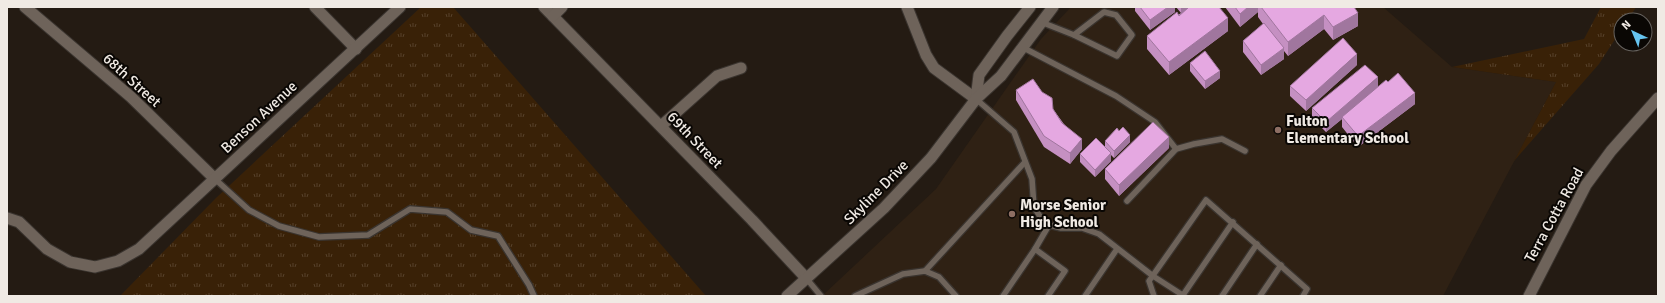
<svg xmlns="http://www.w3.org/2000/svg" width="1665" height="303" viewBox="0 0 1665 303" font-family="Signika,sans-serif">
<defs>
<pattern id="grass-tufts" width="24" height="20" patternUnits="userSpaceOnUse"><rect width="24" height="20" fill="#392107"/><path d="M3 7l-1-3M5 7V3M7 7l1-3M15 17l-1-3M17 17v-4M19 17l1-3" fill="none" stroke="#56412b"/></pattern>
</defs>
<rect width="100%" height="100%" fill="#241b13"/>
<path fill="#2f2114" d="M1071 7H1383L1452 67 1556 82 1443 296H822L936 189 1041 39Z"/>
<g fill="url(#grass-tufts)">
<path d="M421 7H453L706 296H120L216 198Z"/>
<path d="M1601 7H1636L1628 20H1621V30L1599 64 1514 161 1556 82 1452 67 1584 39Z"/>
</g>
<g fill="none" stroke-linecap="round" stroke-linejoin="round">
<g stroke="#3a342f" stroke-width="8">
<g id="service">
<path d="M1041 22 1074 35 1117 56 1132 35 1116 15 1104 12 1074 35"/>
<path d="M1022 47 1116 96 1155 122 1176 149"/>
<path d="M976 99 1014 132 1032 179 1034 207 1041 218 1049 225 1061 228H1082L1099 234 1153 276 1184 296"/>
<path d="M215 179 249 210 279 226 319 237 368 235 410 209 447 212 471 230 498 236 529 285 534 296"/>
<path d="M1127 201 1176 149 1194 144 1222 139 1245 151"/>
<path d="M1035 249 1065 271 1048 296"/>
<path d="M925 271 1025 162"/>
<path d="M806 278 821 296"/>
<path d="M1183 295 1233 222"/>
<path d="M855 296 903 274 925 271 939 277 956 296"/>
<path d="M1003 296 1035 249 1049 225"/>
<path d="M1085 296 1117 249"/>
<path d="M1154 296 1149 281 1206 200 1307 289 1303 296"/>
<path d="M1222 296 1257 244"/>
<path d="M1260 296 1281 265"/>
</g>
</g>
<g stroke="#3a342f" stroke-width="13">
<g id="minor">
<path d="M25 7 131 97 215 179"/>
<path d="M315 7 356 49"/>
<path d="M544 7 752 220 806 278"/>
<path d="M907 7 926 55 934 68 976 99"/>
<path d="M553 16 562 7"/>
<path d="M661 126 717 76 741 68"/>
<path d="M7 218 19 222 47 249 70 262 95 267 118 261 139 249 400 7"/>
<path d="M1529 296 1586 185 1611 151 1658 98"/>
</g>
</g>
<g stroke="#3a342f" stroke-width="13">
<g id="secondary">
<path d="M976 99 979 75 1007 36 1030 7"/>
<path d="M787 296 884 208 931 158 976 99 1001 76 1053 7"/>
</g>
</g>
<use href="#service" stroke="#6e635a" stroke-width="5.5"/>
<use href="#minor" stroke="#6e635a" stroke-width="11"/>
<use href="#secondary" stroke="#6e635a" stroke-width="11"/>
</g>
<g fill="#c590c2">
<path d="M1135 7H1175V12L1150 30 1135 11Z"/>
<path d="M1176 7H1219L1228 31 1169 75 1147 49V36L1181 13Z"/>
<path d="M1225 7H1354L1358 26 1333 40 1324 29 1288 56 1284 51V59L1261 75 1243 52V41L1263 24 1258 17V12L1240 27Z"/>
<path d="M1190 63 1220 78 1205 89 1190 71Z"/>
<path d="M1357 65 1306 111 1290 96V86Z"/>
<path d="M1388 82 1415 104 1358 147 1342 127V119L1326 132 1312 118V108L1378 87Z"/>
<path d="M1016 90 1053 109 1082 149 1070 164 1044 147 1016 100Z"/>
<path d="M1105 141 1130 142 1114 158 1111 155V161L1095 177 1080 162V154L1105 147Z"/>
<path d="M1169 148 1119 196 1105 179V169Z"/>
</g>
<g fill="#a0769e">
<path d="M1168 7H1175V12L1150 30V20Z"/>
<path d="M1181 7H1191L1181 14Z"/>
<path d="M1248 7H1258V12L1240 27V14Z"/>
<path d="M1358 13V26L1333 40V27Z"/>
<path d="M1324 15V29L1288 56V42Z"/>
<path d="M1228 18V31L1169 75V62Z"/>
<path d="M1284 48V59L1261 75V65Z"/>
<path d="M1357 54V65L1306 111V100Z"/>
<path d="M1220 71V78L1205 89V81Z"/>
<path d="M1378 77V88L1342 117V119L1326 132V122Z"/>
<path d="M1415 93V104L1358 147V136Z"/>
<path d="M1130 135V142L1114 158V151Z"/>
<path d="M1169 137V148L1119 196V185Z"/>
<path d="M1082 139V149L1070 164V153Z"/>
<path d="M1111 153V161L1095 177V170Z"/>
</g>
<g fill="#e5a8e1" stroke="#a0769e">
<path d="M1140 7H1168L1150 20Z"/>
<path d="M1189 7H1219L1228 18 1169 62 1147 36 1177 12 1179 16Z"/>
<path d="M1235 7H1248L1240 14Z"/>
<path d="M1261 7H1354L1358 13 1333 27 1324 15 1288 42Z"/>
<path d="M1264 23 1284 48 1261 65 1243 41Z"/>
<path d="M1343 38 1357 54 1306 100 1290 86Z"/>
<path d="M1205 51 1220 71 1205 81 1190 63Z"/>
<path d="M1365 65 1378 77 1326 122 1312 108Z"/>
<path d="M1398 73 1415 93 1358 136 1342 117 1386 80 1388 82Z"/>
<path d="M1033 79 1042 92 1052 98 1053 109 1062 123 1082 139 1070 153 1044 136 1016 90Z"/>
<path d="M1153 122 1169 137 1119 185 1105 169Z"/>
<path d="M1123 127 1130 135 1114 151 1105 141 1117 128 1119 131Z"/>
<path d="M1096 138 1111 153 1095 170 1080 154Z"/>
</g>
<g fill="#8d6e63" stroke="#0a0704" stroke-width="1.5">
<circle cx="1278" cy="130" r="4"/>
<circle cx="1012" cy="214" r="4"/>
</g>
<g text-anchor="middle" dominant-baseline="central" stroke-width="4" stroke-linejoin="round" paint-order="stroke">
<g font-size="15" fill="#f0eae4" stroke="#0a0704">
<text transform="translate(132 80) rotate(42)">68th Street</text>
<text transform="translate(259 117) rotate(-43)">Benson Avenue</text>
<text transform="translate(695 140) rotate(46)">69th Street</text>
<text transform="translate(876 192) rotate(-45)">Skyline Drive</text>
<text transform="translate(1554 215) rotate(-61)">Terra Cotta Road</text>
</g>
<g font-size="15" font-weight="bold" fill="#f0eae4" stroke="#0a0704" text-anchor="start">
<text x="1286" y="121">Fulton<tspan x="1286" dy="17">Elementary School</tspan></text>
<text x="1020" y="205">Morse Senior<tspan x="1020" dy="17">High School</tspan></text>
</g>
</g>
<rect width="1665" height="303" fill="none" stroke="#f0eae4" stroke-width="16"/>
<g transform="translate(1633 32) rotate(316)"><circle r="19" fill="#0a0704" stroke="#66625e"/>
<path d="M0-3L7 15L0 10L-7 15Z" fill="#66c4ef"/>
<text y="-6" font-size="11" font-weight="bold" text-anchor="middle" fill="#f0eae4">N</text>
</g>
</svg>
